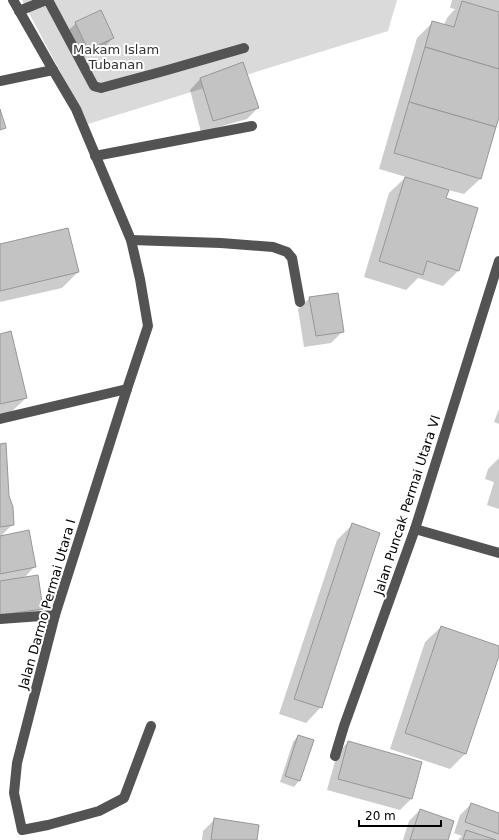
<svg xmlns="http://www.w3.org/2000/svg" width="499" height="840" viewBox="0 0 499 840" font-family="'DejaVu Sans',sans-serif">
<rect width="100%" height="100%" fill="#fff"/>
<path fill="#dadada" d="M22 0H397L388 31 88 124Z"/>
<g fill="#0003">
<path d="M452 0H499V113L480 179 464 194 448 190 445 199 459 270 443 286 418 278 406 290 364 277 389 193 406 177 379 169 417 38 433 22 444 25 447 18 455 9 450 8Z"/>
<path d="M76 23 113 38 102 49 77 60 65 34Z"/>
<path d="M201 78 258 108 247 119 201 132 190 90Z"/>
<path d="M0 245 78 272 62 288 0 302Z"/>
<path d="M310 298 342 332 331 343 304 347 298 309Z"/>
<path d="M0 335 26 398 10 413 0 416Z"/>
<path d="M499 409V424L494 422Z"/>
<path d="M0 445 13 524 0 537Z"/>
<path d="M499 458V509L487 505 494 482 485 479 488 469Z"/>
<path d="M352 525 321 707 306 723 279 714 337 540Z"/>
<path d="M0 537 35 566 23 579 42 608 31 620 0 624Z"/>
<path d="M441 627 499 647V652L466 753 450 769 390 749 425 642Z"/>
<path d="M298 736 299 781 294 787 280 782 293 742Z"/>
<path d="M348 742 411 799 400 810 327 790 337 754Z"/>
<path d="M471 804 499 814V840H458L462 836 454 833 460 815Z"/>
<path d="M420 810 447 840H403L409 821Z"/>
<path d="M215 819 256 840H202L203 831Z"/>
</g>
<g fill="#c3c3c3" stroke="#979797">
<path d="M462 1 499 12V69L425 47 432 21 454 27Z"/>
<path d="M101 10 114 38 88 50 75 22Z"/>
<path d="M425 47 499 69V118L496 127 409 102Z"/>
<path d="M243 62 259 108 213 121 200 78Z"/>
<path d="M409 102 496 127 481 179 394 153Z"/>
<path d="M0 109 6 128 0 130Z"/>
<path d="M405 177 449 190 446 198 478 208 459 271 427 261 423 275 379 261Z"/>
<path d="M68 228 79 272 0 291V244Z"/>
<path d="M338 293 344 332 316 336 309 297Z"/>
<path d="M11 331 27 398 0 404V334Z"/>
<path d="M6 443 9 496 13 507 14 525 0 527V444Z"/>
<path d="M352 523 380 533 322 708 294 699Z"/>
<path d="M29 530 36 567 0 574V536Z"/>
<path d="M38 575 43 609 0 615V581Z"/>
<path d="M441 626 499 646V656L466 754 405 733Z"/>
<path d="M298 735 314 740 300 781 285 776Z"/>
<path d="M348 741 422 762 412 799 338 779Z"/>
<path d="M471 803 499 813V834L465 822Z"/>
<path d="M420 809 454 821 448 840H410Z"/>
<path d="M214 818 259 825 257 840H211Z"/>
<path d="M466 830 496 840H463Z"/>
</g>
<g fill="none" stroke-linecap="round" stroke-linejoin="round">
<g stroke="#535353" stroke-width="10">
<path d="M13 0 53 70 76 109 131 240 140 279 148 326 127 389 55 615 17 763 14 793 22 830 48 825 99 811 124 798 151 726"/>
<path d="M48 0 94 86 97 87 101 88 164 71 244 48"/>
<path d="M19 11 46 0"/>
<path d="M0 81 53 70"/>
<path d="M95 156 252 126"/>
<path d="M131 240 221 243 273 247 287 252 292 258 300 302"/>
<path d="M0 419 127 389"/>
<path d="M415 529 499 553"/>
<path d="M0 619 55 615"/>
<path d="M335 756 344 726 415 529 499 261"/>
</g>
</g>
<g text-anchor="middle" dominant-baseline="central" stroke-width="4" stroke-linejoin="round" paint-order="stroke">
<g font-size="13" fill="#313131" stroke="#fff">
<text x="116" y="49">Makam Islam<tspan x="116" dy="15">Tubanan</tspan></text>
</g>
<g font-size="13" fill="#000" stroke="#fff">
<text transform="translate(407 505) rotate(-72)">Jalan Puncak Permai Utara VI</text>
<text transform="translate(47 604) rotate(-74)">Jalan Darmo Permai Utara I</text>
</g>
</g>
<path d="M359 820v6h82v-6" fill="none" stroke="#000000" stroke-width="2"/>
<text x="365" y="820" font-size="12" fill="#000000" stroke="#ffffff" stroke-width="3" paint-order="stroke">20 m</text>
</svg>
